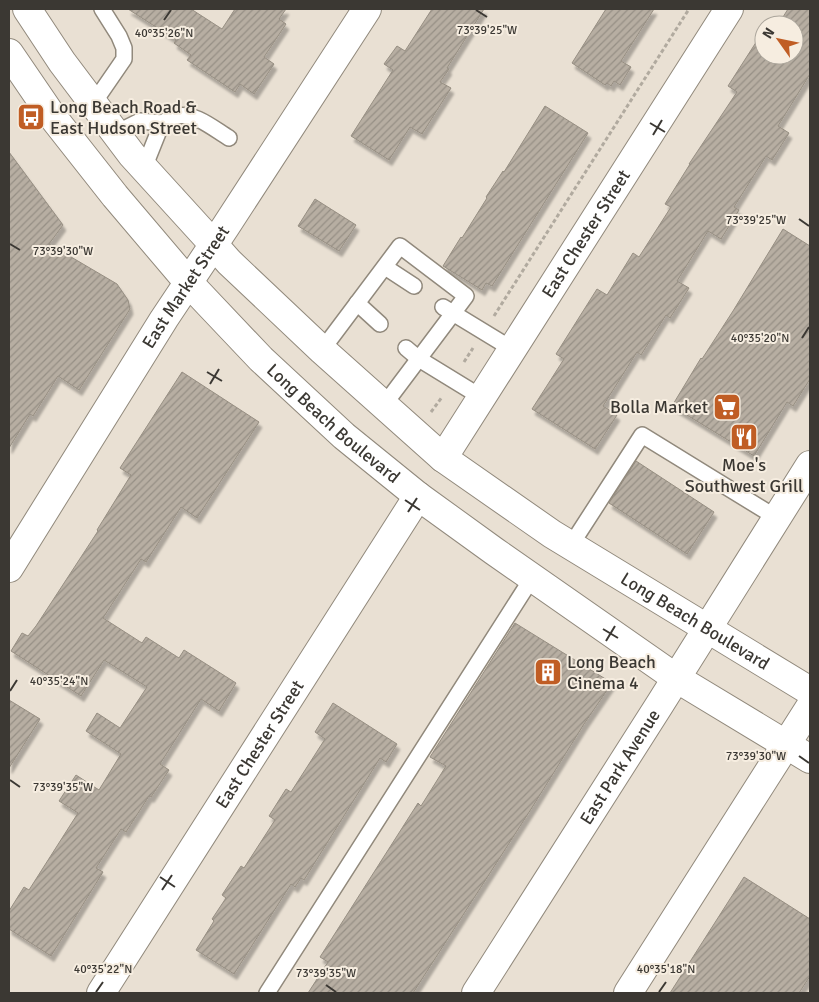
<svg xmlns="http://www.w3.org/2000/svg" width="819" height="1002" viewBox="0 0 819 1002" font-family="Signika,sans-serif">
<defs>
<pattern id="building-hatch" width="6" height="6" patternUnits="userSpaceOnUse" patternTransform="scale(1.25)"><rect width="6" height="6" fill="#b7aea2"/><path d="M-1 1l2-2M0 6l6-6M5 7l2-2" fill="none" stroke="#968f85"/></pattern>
<filter id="shadow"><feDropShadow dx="3" dy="5.5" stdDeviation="1" flood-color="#0004"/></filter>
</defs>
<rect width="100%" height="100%" fill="#e9e0d3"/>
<g fill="url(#building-hatch)" stroke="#968e82" filter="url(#shadow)">
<path d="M128 9H191L222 29 235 9H286L279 19 286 24 264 57 274 64 254 94 240 84 235 92 187 60 191 55 174 43 176 40Z"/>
<path d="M432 9H484L447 68 449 69 440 82 451 88 422 134 410 127 389 160 351 136 393 70 384 64 397 46 405 51Z"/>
<path d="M606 9H654L621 61 631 67 620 85 614 81 611 86 607 83 605 85 572 63Z"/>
<path d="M788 9H810V74L778 126 789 133 772 160 766 156 734 207 739 210 721 239 708 231 677 281 689 288 670 318 666 315 641 355 637 352 603 406 617 415 595 449 532 409 564 359 556 354 597 289 607 295 633 253 639 257 671 207 665 204 690 164H689L737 92 728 86 762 33 764 34V55H794V25H778Z"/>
<path d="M545 106 588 133 492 286 486 283 482 290 443 266 461 237 462 238 487 198 486 197 503 171 504 172Z"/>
<path d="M9 152 63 225 49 244 117 284 128 300 130 309 79 390 58 376 33 416 30 414 9 448Z"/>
<path d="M315 199 356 225 339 251 298 226Z"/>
<path d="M783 229 810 246V379L793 406 787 402 754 456 672 406 701 358 702 359 733 311Z"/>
<path d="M182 372 259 422 197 518 181 507 146 562 141 559 103 618 142 643 146 637 179 658 184 650 236 683 219 711 201 699 160 764 169 770 151 797 149 796 126 832 121 829 96 868 103 872 51 956 9 929V911L24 887 29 890 78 813 59 801 76 775 99 790 121 754 86 731 97 713 120 728 147 687 104 660 81 696 11 651 22 633 28 636 36 626 98 531 97 530 131 475 120 468Z"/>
<path d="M636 461 714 512 687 554 609 503Z"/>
<path d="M515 623 612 683 584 724 533 806 413 993H308L328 962 320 957 418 803 421 806 446 766 430 757Z"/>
<path d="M9 700 40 719 9 768Z"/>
<path d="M333 703 397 744 386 762 380 758 304 880 301 878 295 887 291 884 234 974 196 950 214 921 212 919 226 898 222 895 241 866 244 868 275 820 269 816 286 789 291 792 325 739 315 732Z"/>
<path d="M744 877 810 919V976L799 993H670Z"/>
</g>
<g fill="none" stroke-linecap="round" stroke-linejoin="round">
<g stroke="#91897c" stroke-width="18">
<g id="lane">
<path d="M93 104 124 59V48L119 36 102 9"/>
<path d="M162 123C166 121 171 117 176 116 195 112 214 129 229 138"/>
<path d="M116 133 140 121 162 123 144 168"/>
<path d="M385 267 414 286"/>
<path d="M357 303 380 324"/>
<path d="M443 307 512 349"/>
<path d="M406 348 419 359 481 397"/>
<path d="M322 350 400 246 466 296 384 405"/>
<path d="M571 545 642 435 777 518"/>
<path d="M267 993 532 578"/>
</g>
</g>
<g stroke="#91897c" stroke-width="30">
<g id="street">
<path id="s1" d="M443 458 729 9"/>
<path id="s2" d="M9 568 164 319 226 226 367 9"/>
<path d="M787 745 810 759"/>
<path id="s3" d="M101 993 418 496"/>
</g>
</g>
<g stroke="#91897c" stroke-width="30">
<g id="primary">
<path id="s4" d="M27 9 62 62 132 155 214 245 229 262 322 350 443 458 552 534 810 691"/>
<path id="s5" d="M9 53 52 116 115 196 188 282 261 359 344 436 418 496 494 551 676 678 787 745"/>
</g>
</g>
<g stroke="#91897c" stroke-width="30">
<g id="highway">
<path id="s6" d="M476 993 660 704 810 465"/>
<path d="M628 993 810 707"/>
</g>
</g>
<g stroke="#b1aa9f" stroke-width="3" stroke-dasharray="4 2.5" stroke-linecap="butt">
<path d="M494 316 689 9"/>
<path d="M464 362 473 348"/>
<path d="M431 412 442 397"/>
</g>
<use href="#lane" stroke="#fff" stroke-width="15"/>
<use href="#street" stroke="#fff" stroke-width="28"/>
<use href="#primary" stroke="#fff" stroke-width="28"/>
<use href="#highway" stroke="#fff" stroke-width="28"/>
</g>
<path fill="none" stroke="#3b3833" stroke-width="2" d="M476 10 487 17M164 20 171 10M650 123 665 132M653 135 662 120M799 219 809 226M10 244 20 250M802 338 809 327M207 372 222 381M210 384 219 369M405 500 420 510M408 512 417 498M603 629 618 638M606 641 615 626M10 691 17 680M799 756 809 763M10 780 20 787M160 877 175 887M162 890 172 875M326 985 336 992M96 992 103 982M659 992 666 982"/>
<defs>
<g id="bus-square" transform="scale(1.4375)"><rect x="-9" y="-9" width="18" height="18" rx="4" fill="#c05d24" stroke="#f6ede0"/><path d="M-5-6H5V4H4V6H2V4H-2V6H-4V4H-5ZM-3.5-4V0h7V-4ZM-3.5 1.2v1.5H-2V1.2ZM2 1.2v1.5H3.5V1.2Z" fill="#fff"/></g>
<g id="supermarket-square" transform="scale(1.4375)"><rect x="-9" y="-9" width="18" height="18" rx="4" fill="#c05d24" stroke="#f6ede0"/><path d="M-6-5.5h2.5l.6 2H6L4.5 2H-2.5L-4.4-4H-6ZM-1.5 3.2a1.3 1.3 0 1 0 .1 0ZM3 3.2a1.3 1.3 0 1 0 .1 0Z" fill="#fff"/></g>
<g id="restaurant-square" transform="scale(1.4375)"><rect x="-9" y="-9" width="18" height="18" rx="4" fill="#c05d24" stroke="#f6ede0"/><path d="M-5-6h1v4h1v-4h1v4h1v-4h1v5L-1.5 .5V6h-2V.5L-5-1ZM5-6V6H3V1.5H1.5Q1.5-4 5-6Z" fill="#fff"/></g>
<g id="building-square" transform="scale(1.4375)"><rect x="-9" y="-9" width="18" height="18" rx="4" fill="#c05d24" stroke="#f6ede0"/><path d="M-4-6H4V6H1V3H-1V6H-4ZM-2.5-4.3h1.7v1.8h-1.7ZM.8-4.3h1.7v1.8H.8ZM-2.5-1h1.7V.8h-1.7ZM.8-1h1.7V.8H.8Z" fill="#fff"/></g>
</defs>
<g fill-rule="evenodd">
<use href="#bus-square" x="31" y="117"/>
<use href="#supermarket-square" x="727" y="407"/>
<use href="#restaurant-square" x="744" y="437"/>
<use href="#building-square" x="548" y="672"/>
</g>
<g text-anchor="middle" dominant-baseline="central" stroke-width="4" stroke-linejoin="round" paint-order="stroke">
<g font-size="18" fill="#3b3833" stroke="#f6ede0" text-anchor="start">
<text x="50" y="107">Long Beach Road &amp;<tspan x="50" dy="21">East Hudson Street</tspan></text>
<text x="708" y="407" text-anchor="end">Bolla Market</text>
<text x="744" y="465" text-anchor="middle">Moe's<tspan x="744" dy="21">Southwest Grill</tspan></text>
<text x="567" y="662">Long Beach<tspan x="567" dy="21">Cinema 4</tspan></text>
</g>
<g font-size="18" fill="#3b3833" stroke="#f6ede0">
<text stroke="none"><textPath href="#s1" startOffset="266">East Chester Street</textPath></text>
<text stroke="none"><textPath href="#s2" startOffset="332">East Market Street</textPath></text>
<text stroke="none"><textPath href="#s5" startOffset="494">Long Beach Boulevard</textPath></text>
<text stroke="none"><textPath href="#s4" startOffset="915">Long Beach Boulevard</textPath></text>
<text stroke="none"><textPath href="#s3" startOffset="295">East Chester Street</textPath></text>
<text stroke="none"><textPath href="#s6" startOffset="268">East Park Avenue</textPath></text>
</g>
</g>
<g font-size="12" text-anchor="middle" fill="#3b3833" stroke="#f6ede0" stroke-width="4" stroke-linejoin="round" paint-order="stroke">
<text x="487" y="34">73°39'25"W</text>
<text x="164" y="37">40°35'26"N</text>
<text x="756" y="224">73°39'25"W</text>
<text x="63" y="255">73°39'30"W</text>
<text x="760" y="342">40°35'20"N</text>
<text x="59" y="685">40°35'24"N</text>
<text x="756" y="760">73°39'30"W</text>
<text x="63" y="791">73°39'35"W</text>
<text x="103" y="973">40°35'22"N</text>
<text x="666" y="973">40°35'18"N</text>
<text x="326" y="977">73°39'35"W</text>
</g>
<rect width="819" height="1002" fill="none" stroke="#3b3833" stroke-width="20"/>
<g transform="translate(779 40) rotate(303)"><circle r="24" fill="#f6ede0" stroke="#aba59b"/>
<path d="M0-4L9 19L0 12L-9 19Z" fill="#c05d24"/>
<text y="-8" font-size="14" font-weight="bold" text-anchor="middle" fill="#3b3833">N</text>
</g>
</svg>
